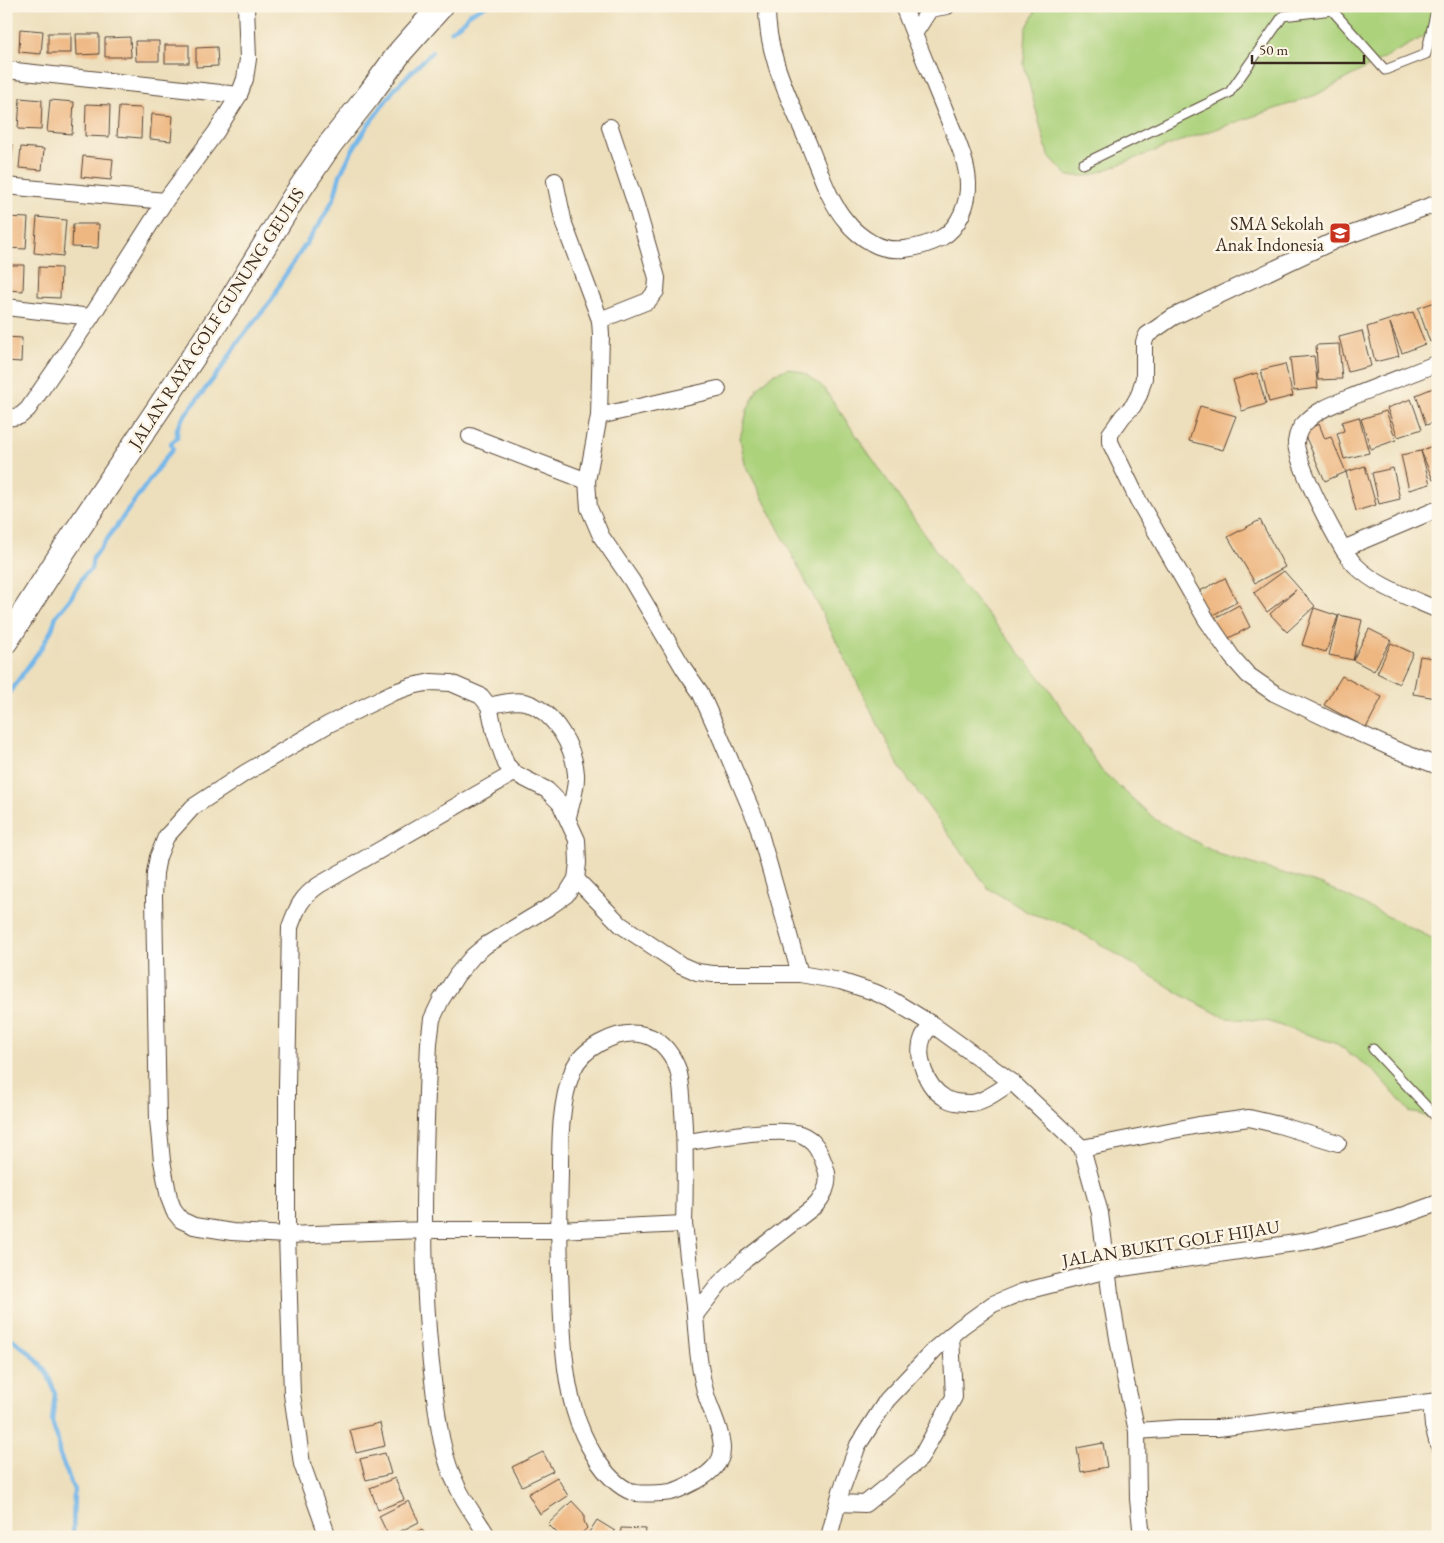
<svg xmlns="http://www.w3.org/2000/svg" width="1444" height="1543" viewBox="0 0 1444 1543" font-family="'EB Garamond',serif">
<rect width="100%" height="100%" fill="#fcf5e5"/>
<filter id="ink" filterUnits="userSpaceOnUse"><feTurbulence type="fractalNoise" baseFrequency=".02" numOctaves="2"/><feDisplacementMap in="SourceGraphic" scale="10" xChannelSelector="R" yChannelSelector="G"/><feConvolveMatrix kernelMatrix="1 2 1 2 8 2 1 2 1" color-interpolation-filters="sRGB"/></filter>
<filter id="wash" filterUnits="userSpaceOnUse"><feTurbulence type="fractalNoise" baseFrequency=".0096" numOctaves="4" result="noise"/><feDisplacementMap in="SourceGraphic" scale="20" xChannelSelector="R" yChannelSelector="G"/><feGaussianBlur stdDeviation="1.12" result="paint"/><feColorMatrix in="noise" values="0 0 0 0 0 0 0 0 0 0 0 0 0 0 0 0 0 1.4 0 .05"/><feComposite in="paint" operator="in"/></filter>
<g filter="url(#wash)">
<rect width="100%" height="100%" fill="#eddfbc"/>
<g fill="#acd27c" stroke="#747e4d">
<path d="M1038 6H1438V31L1423 37 1316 95 1181 141 1089 176H1068L1048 155 1024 65 1026 29Z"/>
<path d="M789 368 806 374 823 387 943 561 1048 687 1101 770 1156 820 1218 854 1323 885 1430 937 1438 944V1119L1410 1112 1375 1072 1337 1044 1266 1021 1225 1018 1182 995 1097 942 1068 925 1029 913 988 888 900 768 816 601 745 464 740 438 748 408 758 388 773 374Z"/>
</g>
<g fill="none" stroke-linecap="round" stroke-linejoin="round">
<g stroke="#74b7e9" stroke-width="4.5">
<path d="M451 31 465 20 469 14 485 6"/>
<path d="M6 697 42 647 52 629 56 616 70 599 85 574 91 569 93 557 100 549 166 457 173 449 171 443 177 438V429L182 419 221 369 240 339 272 300 282 280 323 218 334 198 340 175 353 149 366 128 396 87 432 52"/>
<path d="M6 1334 31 1354 46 1371 51 1382 55 1393 52 1422 58 1441 59 1453 74 1490 73 1537"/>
</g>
</g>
<g id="blocks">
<g fill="#eeb782">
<path d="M20 29 43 31 41 54 19 52Z"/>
<rect x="48" y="33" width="23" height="20"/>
<path d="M76 34H99V54L77 55Z"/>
<path d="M130 37 131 57H105V38Z"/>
<path d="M135 41H159V61H136Z"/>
<rect x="165" y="45" width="24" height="18"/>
<path d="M217 47 218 66 196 67V48Z"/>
<path d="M20 98 42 100 41 130 18 129Z"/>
<path d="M6 99H12L10 122 6 121Z"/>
<path d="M50 100 74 102 72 134 47 132Z"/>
<path d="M86 104 110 105 109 137 85 136Z"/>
<path d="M119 107 142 108 141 138 117 136Z"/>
<path d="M152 114 173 116 171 141 150 139Z"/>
<path d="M6 145H13L11 167H6Z"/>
<path d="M21 147 44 149 42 170 19 168Z"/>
<path d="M83 156 113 159 111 180 81 177Z"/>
<path d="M6 217 28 218 26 249 6 248Z"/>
<path d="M37 217 66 220 63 256 34 253Z"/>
<path d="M73 224H99L98 248 72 247Z"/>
<path d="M6 265H24L23 291 6 290Z"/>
<path d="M39 267 61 268 60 298 38 297Z"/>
<path d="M1438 301V339L1430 342 1418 308Z"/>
<path d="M1413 312 1425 344 1402 353 1390 323 1399 356 1375 362 1367 327Z"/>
<path d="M1362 331 1371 366 1348 372 1339 337Z"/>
<path d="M6 337 22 338 21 362 6 361Z"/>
<path d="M1339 344 1342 379 1318 380 1316 345Z"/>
<path d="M1314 356 1318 388 1294 391 1290 358Z"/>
<path d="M1285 364 1293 396 1269 402 1261 370Z"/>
<path d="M1257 373 1266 404 1242 411 1233 380Z"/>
<path d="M1438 386V421L1426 425 1416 395Z"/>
<path d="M1411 399 1422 429 1398 437 1387 408Z"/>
<path d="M1200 406 1236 416 1223 450 1189 441Z"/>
<path d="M1386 411 1396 440 1371 449 1361 419Z"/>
<path d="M1359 417 1369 453 1344 459 1337 433 1344 431 1342 422Z"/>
<path d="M1319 424 1325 439 1331 437 1346 472 1325 481 1303 431Z"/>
<path d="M1438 443V478L1433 480 1421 451Z"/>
<path d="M1421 451 1430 484 1409 490 1401 455Z"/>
<path d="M1365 466 1376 505 1356 511 1346 472Z"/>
<path d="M1393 468 1400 499 1379 504 1372 473Z"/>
<path d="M1260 520 1285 567 1255 583 1228 537Z"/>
<path d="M1284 571 1315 606 1287 632 1270 614 1296 590 1267 612 1254 593Z"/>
<path d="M1225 578 1237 602 1209 617 1196 593Z"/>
<path d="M1239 605 1250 627 1223 641 1211 620Z"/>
<path d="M1314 608 1338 616 1326 652 1302 645Z"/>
<path d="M1339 615 1362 620 1353 660 1369 629 1391 640 1374 671 1353 660 1329 655Z"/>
<path d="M1391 643 1413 653 1399 684 1377 673Z"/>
<path d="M1420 656 1438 659 1436 698 1413 694Z"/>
<path d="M1342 676 1382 697 1366 728 1324 705Z"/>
<path d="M380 1423 385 1446 356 1453 350 1430Z"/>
<path d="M1103 1443 1107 1467 1081 1472 1077 1448Z"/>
<path d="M543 1452 553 1471 522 1486 512 1467Z"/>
<path d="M385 1453 391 1474 366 1480 360 1459Z"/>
<path d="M557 1477 568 1496 540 1514 528 1494Z"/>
<path d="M395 1478 404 1500 378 1510 370 1488Z"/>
<path d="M409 1501 419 1522 389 1537 379 1516Z"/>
<path d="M572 1501 584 1514V1521L587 1528 578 1537H561L548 1524Z"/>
<path d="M597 1520 615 1531 612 1537H586Z"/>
<path d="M621 1528 646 1529 645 1537H620Z"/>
<path d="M422 1529 426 1537H408Z"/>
</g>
</g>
</g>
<g filter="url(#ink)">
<use href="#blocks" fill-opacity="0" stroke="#564536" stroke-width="1"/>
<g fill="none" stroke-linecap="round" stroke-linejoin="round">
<g stroke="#564536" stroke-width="11">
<g id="service">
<path d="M1083 164 1229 93 1283 16 1332 10 1385 70 1426 54 1437 6"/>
<path d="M1373 1049 1438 1119"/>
</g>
</g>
<g stroke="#564536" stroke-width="18">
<g id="minor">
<path d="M767 6C766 58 792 103 811 150 820 172 830 203 846 221 852 229 863 238 872 243 892 255 921 248 941 238 959 228 969 203 968 183 967 160 956 139 948 118 937 90 925 62 914 34L930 9 947 6"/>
<path d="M903 6 914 34"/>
<path d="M6 70 239 95"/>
<path d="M555 181 564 224 600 320 601 335 599 416 587 481 589 508 601 536 632 581 684 669 700 692 719 734 757 823 800 974"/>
<path d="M6 186 165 201"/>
<path d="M1438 203 1338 239 1173 317 1147 335 1144 342V378L1139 395 1133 406 1123 416 1110 434V442L1138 500 1206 619 1232 657 1248 675 1274 693 1328 719 1396 750 1438 766"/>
<path d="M6 307 91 317"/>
<path d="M600 320 648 301 656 291 657 278 636 205 610 127"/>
<path d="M1438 363C1408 375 1378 386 1349 398 1334 404 1317 410 1306 422 1300 427 1297 434 1296 442 1295 461 1340 550 1355 565 1377 587 1409 597 1438 610"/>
<path d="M599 416 718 389"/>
<path d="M6 418 20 416 28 409 91 317 165 201 216 132 239 95 245 79 248 59 246 6"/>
<path d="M470 436 587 481"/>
<path d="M1343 549 1438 509"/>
<path d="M489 706C502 703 516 699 528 703 555 713 574 747 576 774 577 789 571 803 568 817"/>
<path d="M576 879 621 925 681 965 697 972 713 974H800L840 981 874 992 892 1000 933 1025 1012 1082 1082 1148 1100 1213 1110 1292 1124 1373 1137 1431 1138 1499 1142 1537"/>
<path d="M933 1025C930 1028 925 1032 923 1037 915 1057 926 1087 945 1098 952 1103 962 1103 971 1103 985 1102 1000 1089 1012 1082"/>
<path d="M1082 1148 1199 1125 1249 1118 1279 1125 1338 1143"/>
<path d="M684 1224C685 1186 686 1149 683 1111 682 1097 682 1080 677 1067 662 1031 632 1026 600 1043 589 1049 578 1058 573 1070 560 1102 560 1140 560 1173 559 1206 559 1239 560 1272 562 1315 562 1367 574 1409 582 1437 603 1481 632 1492 638 1495 664 1493 671 1492 680 1490 690 1484 698 1480 709 1474 722 1463 722 1450 722 1432 713 1415 707 1398 699 1371 697 1343 695 1315"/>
<path d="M1431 1403 1433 1426 1438 1444"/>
<path d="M1137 1431 1180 1428H1218L1438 1401"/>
<path d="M838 1503 865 1504 920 1459 954 1397 951 1335"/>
<path d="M328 1537 302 1464 292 1394 287 1235V1086L290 927C297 908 301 897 319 885L514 773"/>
<path d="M488 1537C478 1520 466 1505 458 1488 442 1458 438 1422 434 1389 419 1275 424 1158 429 1043L432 1019 441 1000 457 975 473 956 486 945 549 907 566 895 576 879 578 863 577 840 560 803 547 790 514 773 506 764 495 733 489 706 481 696 451 683 431 682 412 686 392 693 329 724 245 773 193 807 166 837 158 857 155 873 154 897 158 1120 162 1161 169 1198 174 1211 181 1220 194 1226 232 1232 287 1235 424 1230H558L684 1224 695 1315 720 1283 746 1259 816 1205C826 1193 831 1181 825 1166 820 1152 816 1140 800 1134 779 1127 708 1138 685 1143"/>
<path d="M829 1537 841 1491 858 1445 887 1400 936 1348 961 1327 993 1304 1022 1292 1108 1270 1309 1241 1394 1219 1438 1203"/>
</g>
</g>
<g stroke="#564536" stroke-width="26">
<path id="secondary" d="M6 641 64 550 230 302 293 199 331 143 369 95 401 51 441 6"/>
</g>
<use href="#service" stroke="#fff" stroke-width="9"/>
<use href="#minor" stroke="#fff" stroke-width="16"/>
<use href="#secondary" stroke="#fff" stroke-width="24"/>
</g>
</g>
<defs>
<g id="school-square" transform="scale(1.125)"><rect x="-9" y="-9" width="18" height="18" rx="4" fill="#c8321e" stroke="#fcf5e5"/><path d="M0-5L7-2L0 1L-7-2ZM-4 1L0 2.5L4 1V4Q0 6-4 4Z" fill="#fff"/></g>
</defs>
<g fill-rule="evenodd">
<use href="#school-square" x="1340" y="233"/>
</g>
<g text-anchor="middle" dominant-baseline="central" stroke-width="5" stroke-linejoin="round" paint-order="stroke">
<g font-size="18" fill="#3b2a1e" stroke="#fcf5e5" text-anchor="end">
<text x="1324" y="223">SMA Sekolah<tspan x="1324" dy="21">Anak Indonesia</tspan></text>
</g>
<g font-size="18" fill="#3b2a1e" stroke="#fcf5e5">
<text transform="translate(216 318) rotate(-57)">JALAN RAYA GOLF GUNUNG GEULIS</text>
<text transform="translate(1171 1243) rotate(-9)">JALAN BUKIT GOLF HIJAU</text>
</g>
</g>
<rect width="1444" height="1543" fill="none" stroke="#fcf5e5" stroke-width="25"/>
<path d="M1252 55v8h112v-8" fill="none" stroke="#3b2a1e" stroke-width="2.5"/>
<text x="1259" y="55" font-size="15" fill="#3b2a1e" stroke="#fcf5e5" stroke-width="4" paint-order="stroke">50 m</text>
</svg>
